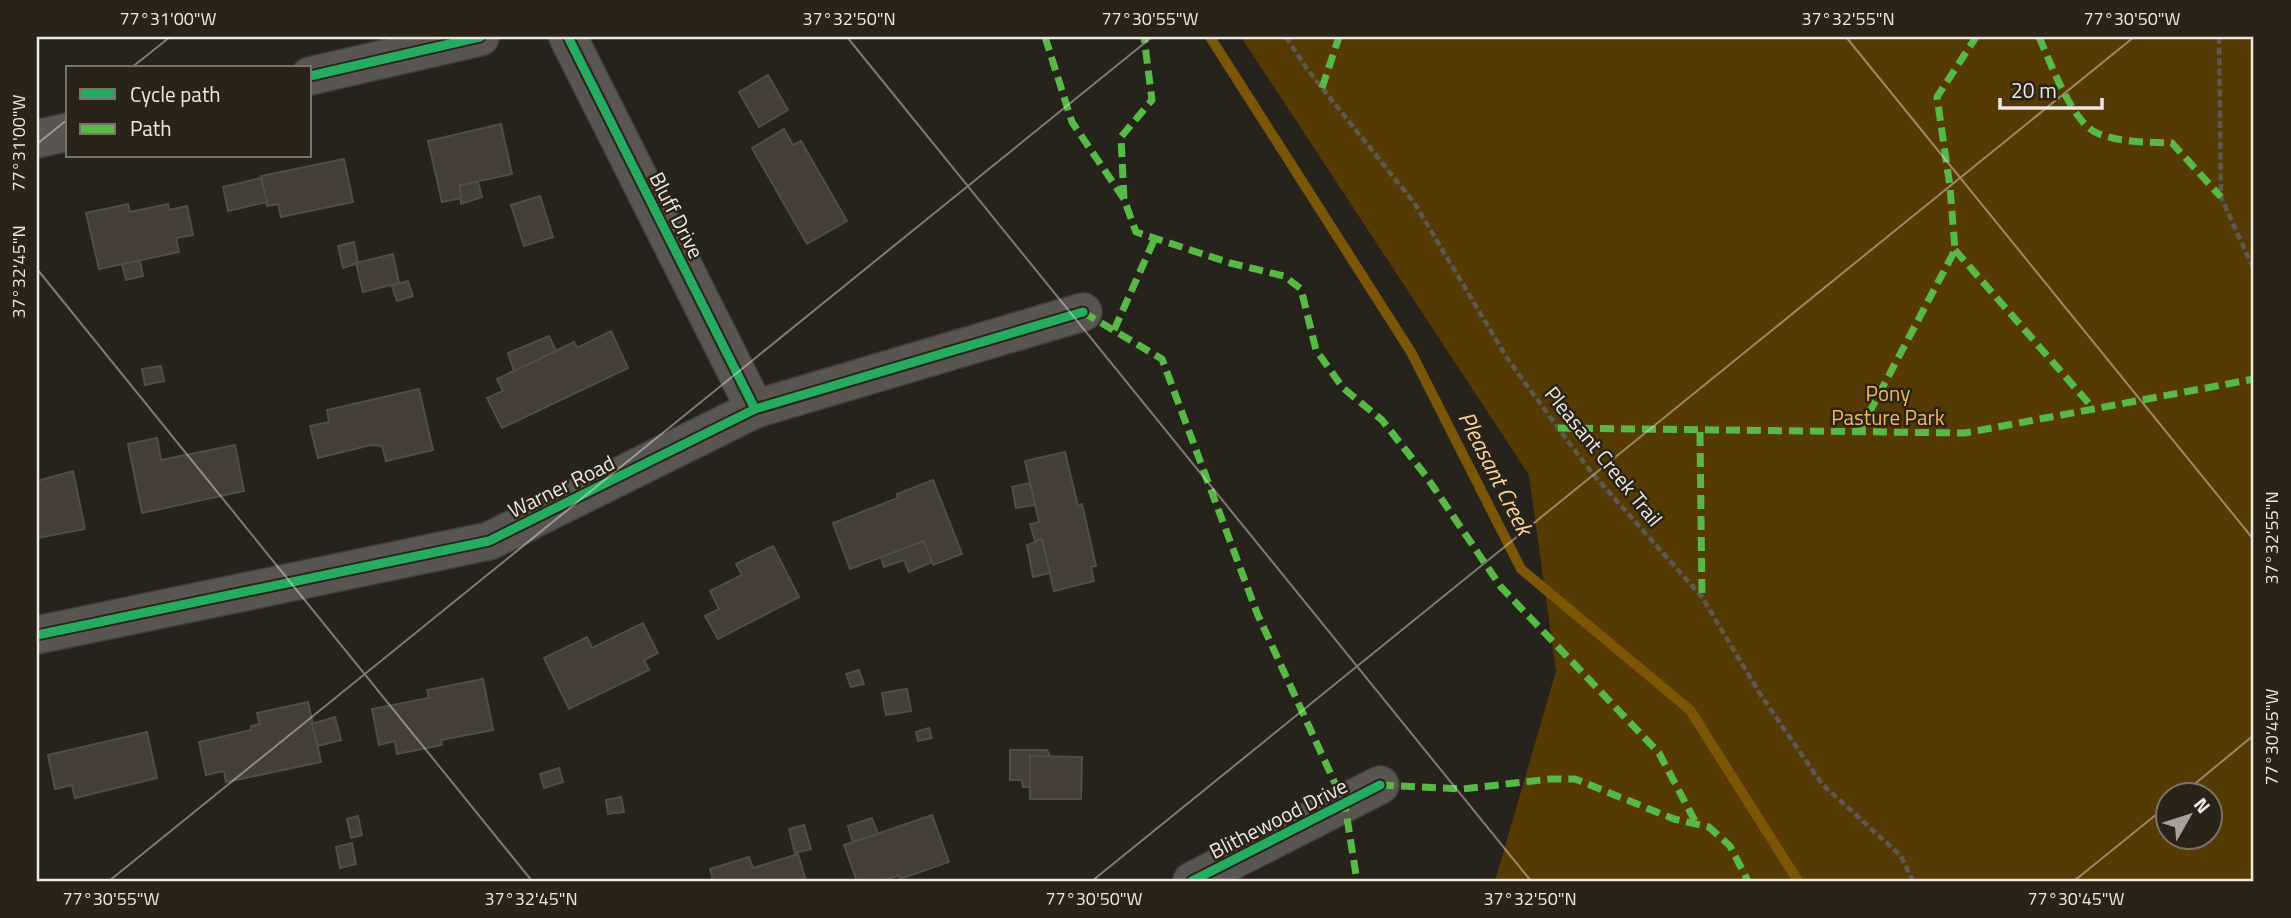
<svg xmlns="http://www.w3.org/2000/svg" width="2291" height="918" viewBox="0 0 2291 918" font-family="'Titillium Web',sans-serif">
<rect width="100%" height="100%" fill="#26221c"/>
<path fill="#563a04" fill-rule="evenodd" d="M1241 37H2254V881H1495L1556 671 1529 475ZM2168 796H2210V838H2168Z"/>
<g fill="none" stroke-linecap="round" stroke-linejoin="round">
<path stroke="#7b5607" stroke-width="10" d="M1210 37 1411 352 1521 569 1690 710 1798 881"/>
</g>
<g fill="#443e35" stroke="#514d48" stroke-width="2">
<path d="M768 75 788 110 759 127 739 92Z"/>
<path d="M501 124 512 174 460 185 462 198 442 202 428 141Z"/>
<path d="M784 129 793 145 801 141 847 221 807 244 752 148Z"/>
<path d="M344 159 353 202 281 217 278 204 267 206 261 176Z"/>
<path d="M261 178 267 202 228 211 223 187Z"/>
<path d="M478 182 482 197 461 204 460 185Z"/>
<path d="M540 196 553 237 524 246 511 205Z"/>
<path d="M128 204 130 212 168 204 169 210 187 206 193 235 176 238 179 252 99 269 86 213Z"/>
<path d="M354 242 358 263 343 268 338 246Z"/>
<path d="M393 254 399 283 363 292 356 263Z"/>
<path d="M140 261 143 276 126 280 122 264Z"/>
<path d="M408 281 413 296 397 301 392 286Z"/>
<path d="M611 331 628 368 502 428 487 398 503 391 497 379 574 342 577 348Z"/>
<path d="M549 336 556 351 514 371 508 353Z"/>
<path d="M161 366 164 381 145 385 142 369Z"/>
<path d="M419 389 433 450 386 461 382 446 371 445 318 458 310 426 329 422 327 410Z"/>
<path d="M157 438 161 460 235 445 244 491 142 513 128 444Z"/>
<path d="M1065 452 1078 506 1082 504 1096 566 1091 567 1094 581 1054 591 1042 539 1035 541 1030 524 1039 522 1025 461Z"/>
<path d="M73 471 85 529 37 538V481Z"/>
<path d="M933 480 962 554 933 565 924 541 850 569 833 523 898 498 897 494Z"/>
<path d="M1030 483 1035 505 1016 508 1012 487Z"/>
<path d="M1042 539 1050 573 1033 577 1027 545Z"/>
<path d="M924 541 932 562 909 572 904 560 884 567 881 557Z"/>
<path d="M773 546 799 597 718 639 705 616 719 609 710 591 742 575 736 564Z"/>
<path d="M643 623 658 653 644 660 649 670 569 709 544 658 587 637 592 648Z"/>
<path d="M859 670 864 684 851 687 846 674Z"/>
<path d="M483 679 493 730 441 740 442 745 397 754 395 741 379 745 372 709 429 698 427 690Z"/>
<path d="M907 689 911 711 886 715 882 693Z"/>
<path d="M308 702 321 762 226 782 224 771 206 775 199 742 251 730V726L260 724 257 713Z"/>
<path d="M335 717 341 740 318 746 312 724Z"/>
<path d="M929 728 932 738 918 741 916 732Z"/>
<path d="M147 732 157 778 75 798 72 785 55 789 48 755Z"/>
<path d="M1010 750H1047L1050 757 1030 756V787H1023L1022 780H1010Z"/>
<path d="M1030 756 1082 757 1081 799H1030Z"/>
<path d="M559 768 563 782 544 788 540 774Z"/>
<path d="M621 797 624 812 608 814 606 800Z"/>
<path d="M932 815 949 862 900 879 899 875 882 881H857L844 845Z"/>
<path d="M358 816 362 835 351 838 347 819Z"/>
<path d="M872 818 878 834 853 842 848 826Z"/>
<path d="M804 825 811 849 795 853 789 829Z"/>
<path d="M352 843 356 864 340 868 336 847Z"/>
<path d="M798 854 806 881H713L710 869 749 857 753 868Z"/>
</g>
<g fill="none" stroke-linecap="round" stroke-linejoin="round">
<g stroke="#433f3b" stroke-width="40">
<g id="minor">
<path d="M568 37 755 409"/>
<path d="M310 76 480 37"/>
<path d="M37 139 68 132"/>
<path d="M37 635 489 541 755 409 1083 312"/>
<path d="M1192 881 1380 785"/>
</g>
</g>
<g stroke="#5c5854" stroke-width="4.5" stroke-dasharray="7 3.5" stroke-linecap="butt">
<path d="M1286 37 1307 69 1415 204 1507 358 1558 428 1592 473 1702 597 1760 694 1822 784 1901 856 1913 881"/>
<path d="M2219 37 2221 197 2254 270"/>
</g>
<use href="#minor" stroke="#595652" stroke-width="37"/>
<g stroke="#58b947" stroke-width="7" stroke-dasharray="14 7" stroke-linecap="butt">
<path d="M1045 37 1072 122 1124 199 1136 232 1230 263 1284 276 1301 289 1316 350 1343 388 1382 420 1426 476 1501 587 1659 753 1696 823"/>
<path d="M2039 37C2050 61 2072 123 2097 133 2120 143 2148 142 2172 143L2221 197"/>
<path d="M1322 88 1339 37"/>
<path d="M1124 199 1121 137 1152 100 1144 37"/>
<path d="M1955 250 2092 407"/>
<path d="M1083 312 1162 359 1257 613 1345 805 1357 881"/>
<path d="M1114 330 1155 238"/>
<path d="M1558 428 1965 433 2254 379"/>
<path d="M1700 432 1702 597"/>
<path d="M1859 432 1955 250 1950 187 1937 97 1976 37"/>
<path d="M1380 785 1463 789 1550 779H1575L1674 819 1709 827 1730 846 1748 881"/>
</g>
<g stroke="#2a2318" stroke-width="13">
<g id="cycleway">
<path d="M568 37 755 409"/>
<path d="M310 76 480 37"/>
<path d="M37 635 489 541 755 409 1083 312"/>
<path d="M1192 881 1380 785"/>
</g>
</g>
<use href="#cycleway" stroke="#26ab63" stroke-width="9"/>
</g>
<path fill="none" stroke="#ede8e1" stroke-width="2" stroke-opacity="0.45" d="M847 37 1531 881M1846 37 2254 540M131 68 170 37M37 144 68 119M37 269 532 881M2180 796 2254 735M109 881 1152 37M1092 881 2134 37M2074 881 2168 805"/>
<g text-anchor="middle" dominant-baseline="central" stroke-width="5" stroke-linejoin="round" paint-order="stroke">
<g font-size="21" fill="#ede8e1" stroke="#2a2318">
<text transform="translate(677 215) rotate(63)">Bluff Drive</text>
<text transform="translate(1604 456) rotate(51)">Pleasant Creek Trail</text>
<text transform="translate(561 486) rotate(-26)">Warner Road</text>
<text transform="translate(1278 818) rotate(-27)">Blithewood Drive</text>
</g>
<g font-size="21" fill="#f4b957" stroke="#2a2318">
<text x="1888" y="393">Pony<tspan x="1888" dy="24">Pasture Park</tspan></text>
</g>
<g font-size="23" font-style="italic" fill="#fad6a1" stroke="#2a2318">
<text transform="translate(1496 473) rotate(63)">Pleasant Creek</text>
</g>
</g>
<rect width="2291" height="918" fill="none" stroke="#2a2318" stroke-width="77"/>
<rect x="66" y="66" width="245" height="91" fill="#2a2318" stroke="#787268" stroke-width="2"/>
<rect x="80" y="89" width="35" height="10" fill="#26ab63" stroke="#787268" stroke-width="2"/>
<text x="130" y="102" font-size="21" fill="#ede8e1">Cycle path</text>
<rect x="80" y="124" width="35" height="10" fill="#58b947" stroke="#787268" stroke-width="2"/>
<text x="130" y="136" font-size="21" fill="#ede8e1">Path</text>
<g transform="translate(2189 816) rotate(51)"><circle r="33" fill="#2a2318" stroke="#787268" stroke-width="2"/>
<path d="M0-5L12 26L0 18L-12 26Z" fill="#a7a39c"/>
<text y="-10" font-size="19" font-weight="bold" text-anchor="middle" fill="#ede8e1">N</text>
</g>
<path d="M2000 98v10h102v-10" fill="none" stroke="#ede8e1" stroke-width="3.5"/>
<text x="2011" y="98" font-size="21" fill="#ede8e1" stroke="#2a2318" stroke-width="5" paint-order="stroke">20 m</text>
<rect x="38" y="38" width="2214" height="842" fill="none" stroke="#ede8e1" stroke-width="2.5"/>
<g font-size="18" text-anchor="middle" fill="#ede8e1">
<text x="168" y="25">77°31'00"W</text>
<text x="849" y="25">37°32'50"N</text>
<text x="1150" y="25">77°30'55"W</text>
<text x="1848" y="25">37°32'55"N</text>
<text x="2132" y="25">77°30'50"W</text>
<text transform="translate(19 143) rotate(-90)" y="6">77°31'00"W</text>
<text transform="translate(19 272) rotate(-90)" y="6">37°32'45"N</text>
<text transform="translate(2272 538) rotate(-90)" y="6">37°32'55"N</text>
<text transform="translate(2272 737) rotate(-90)" y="6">77°30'45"W</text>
<text x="111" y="905">77°30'55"W</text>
<text x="531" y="905">37°32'45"N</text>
<text x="1094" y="905">77°30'50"W</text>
<text x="1530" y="905">37°32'50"N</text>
<text x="2076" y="905">77°30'45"W</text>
</g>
</svg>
